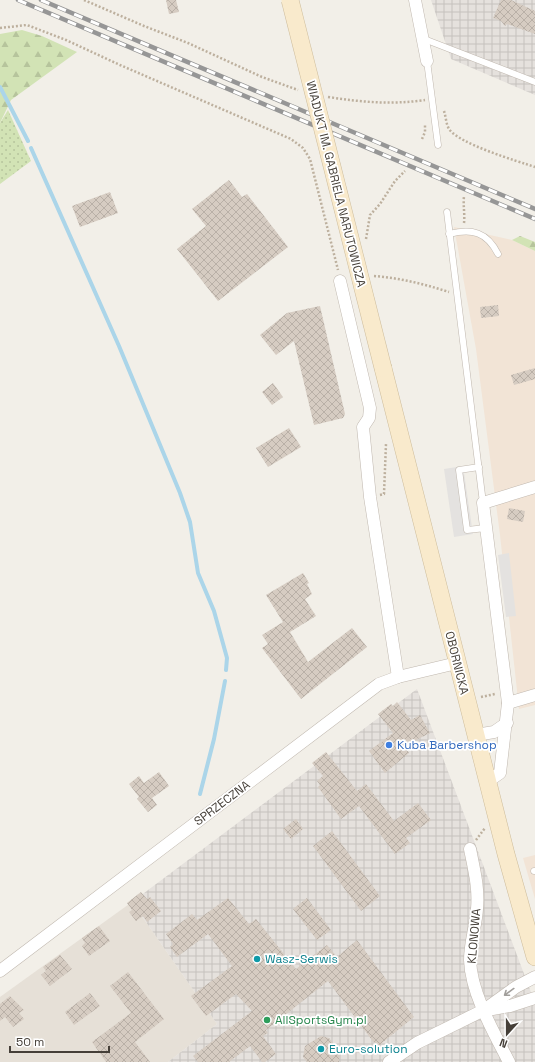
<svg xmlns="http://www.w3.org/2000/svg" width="535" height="1062" viewBox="0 0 535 1062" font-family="'Space Grotesk',sans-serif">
<defs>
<pattern id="industrial-grid" width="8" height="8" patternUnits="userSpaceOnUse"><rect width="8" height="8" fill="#e5e1dd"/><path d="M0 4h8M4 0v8" fill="none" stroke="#c6c2be"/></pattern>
<pattern id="grass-dots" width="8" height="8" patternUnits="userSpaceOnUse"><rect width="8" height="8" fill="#d2e3b5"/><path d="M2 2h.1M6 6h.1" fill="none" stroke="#b6c49c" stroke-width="1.8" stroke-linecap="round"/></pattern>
<pattern id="forest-firs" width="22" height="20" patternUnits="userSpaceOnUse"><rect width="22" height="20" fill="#d2e3b5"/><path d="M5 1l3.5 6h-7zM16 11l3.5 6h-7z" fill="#b6c49c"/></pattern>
<pattern id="building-cross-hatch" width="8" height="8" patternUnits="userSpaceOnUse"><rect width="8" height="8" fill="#d6ccc2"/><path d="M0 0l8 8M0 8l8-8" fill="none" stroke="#b9b0a7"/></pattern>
</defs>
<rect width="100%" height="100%" fill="#f2efe8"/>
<path fill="#e6e0d7" d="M132 902 217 1024 168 1062H0V997Z"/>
<g fill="#f2e4d6">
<path d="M454 227 512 240 535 251V705L519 709 500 535 476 349Z"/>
<path d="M535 855V899L523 858Z"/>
</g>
<g fill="url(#industrial-grid)">
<path d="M431 0H535V95L451 59Z"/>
<path d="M417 689 535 1003V1062H168L217 1024 132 902Z"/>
</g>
<path fill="url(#grass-dots)" d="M8 110 31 161 0 184V123Z"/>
<g fill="url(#forest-firs)">
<path d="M22 30 42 36 77 52 11 100 0 123V34Z"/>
<path d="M520 236 535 242V251L512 240Z"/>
</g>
<g fill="#e4e2e0">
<path d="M463 466 473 534 454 537 444 469Z"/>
<path d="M509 553 516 616 506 617 498 555Z"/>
</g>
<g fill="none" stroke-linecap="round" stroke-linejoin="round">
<g stroke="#abd5e9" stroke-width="4">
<path d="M0 87 28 141"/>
<path d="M31 148 119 346 180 493 190 522 198 573 214 611 227 658 226 670"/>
<path d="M200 794 214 739 225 681"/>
</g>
</g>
<g fill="url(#building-cross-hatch)">
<path d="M166 0H176L179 12 169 14Z"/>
<path d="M501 0H511L535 11V34L507 24 505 26 501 21 493 18Z"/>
<path d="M229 180 242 197 247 194 288 247 218 301 177 249 206 226 192 209Z"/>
<path d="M110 192 118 213 80 227 72 206Z"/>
<path d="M498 305 499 316 481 318 480 307Z"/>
<path d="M320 306 345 414 343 418 314 425 294 341 276 355 260 335 287 313Z"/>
<path d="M535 368V379L514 385 511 375Z"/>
<path d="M273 383 283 397 272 405 262 392Z"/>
<path d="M289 428 301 447 268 467 256 448Z"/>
<path d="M509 508 525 511 523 522 507 519Z"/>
<path d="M303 573 309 583 307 584 312 594 305 599 316 616 290 632 308 662 352 628 367 647 301 699 262 648 268 644 262 635 283 622 266 595Z"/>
<path d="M397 702 411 720 420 715 430 733 404 746 409 753 385 773 369 751 393 733 378 714 391 704 393 706Z"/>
<path d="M326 752 357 791 366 784 394 821 418 803 431 820 406 838 410 843 395 854 359 806 341 819 318 787 320 785 317 781 323 776 312 763Z"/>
<path d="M159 772 169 786 152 798 157 805 148 812 137 799 139 797 129 784 139 776 144 783Z"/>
<path d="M296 819 303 829 291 839 283 829Z"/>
<path d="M332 831 380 896 361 911 313 846Z"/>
<path d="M141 892 147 899 150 897 161 911 147 922 143 916 136 921 129 912 132 910 127 903Z"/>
<path d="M228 898 249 924 256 919 296 969 327 945 337 957 357 940 414 1017 377 1047 328 981 266 1030 268 1033 263 1036 276 1054 265 1062H262L250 1046 229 1062H198L193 1056 252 1011 236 994 206 1016 191 996 232 966 208 934 177 957 170 947 173 944 166 934 192 914 197 920Z"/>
<path d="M307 898 331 930 317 940 293 909Z"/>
<path d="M99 926 110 941 89 956 82 946 85 943 82 938Z"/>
<path d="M60 955 72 969 50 986 41 975 46 971 43 967Z"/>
<path d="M128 972 164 1019 135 1042 150 1062H106L92 1042 131 1013 110 986Z"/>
<path d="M90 993 100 1006 74 1025 65 1012Z"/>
<path d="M10 996 24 1010 19 1013 24 1019 13 1027 5 1017 0 1021V1004Z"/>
<path d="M321 1036 329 1038 340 1052 339 1062H307L303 1057 305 1046Z"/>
</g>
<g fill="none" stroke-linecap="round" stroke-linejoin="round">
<g stroke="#c0b8af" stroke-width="7">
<g id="lane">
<path d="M424 39 535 82"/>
<path d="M427 61 438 145"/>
<path d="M447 212 483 503"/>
<path d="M449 234C472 228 487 232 498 254"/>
<path d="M479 467 459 470 467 530 486 528"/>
<path d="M534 871H535"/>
</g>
</g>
<g stroke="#c0b8af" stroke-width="13">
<g id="street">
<path d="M415 0 427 61"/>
<path d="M340 281 370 408 369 418 363 427 370 497 398 677"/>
<path d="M508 703 535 695"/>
<path d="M476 735 494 732 507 723"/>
<path d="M487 782 500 773 508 703 483 503 535 487"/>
<path d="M470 849C474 869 479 888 477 909 476 926 470 942 470 960 471 993 494 1033 509 1062"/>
<path d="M0 971 379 684 398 677 457 663"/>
<path d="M487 1010 510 1006 535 998"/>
<path d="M389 1062 417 1043 484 1010 516 987 535 977"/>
</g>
</g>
<g stroke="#cebd9c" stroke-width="18">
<path id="secondary" d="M383 368 506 854 535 957"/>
</g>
<g stroke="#bdb09e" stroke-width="2.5" stroke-dasharray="2 2" stroke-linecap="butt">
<path d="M84 0 144 26 188 43 262 77 298 90"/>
<path d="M0 28 27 25 66 40 120 65 291 139 303 148 310 159 338 270"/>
<path d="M328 97C362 102 390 105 425 100"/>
<path d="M444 111C446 117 446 124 449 129 459 144 517 161 535 167"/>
<path d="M422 139 425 132V125"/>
<path d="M464 223C465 214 463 206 464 196"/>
<path d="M366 239 370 215 380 204 395 181 405 171"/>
<path d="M374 276C400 278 424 284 449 292"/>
<path d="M380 495 384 494 386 444"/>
<path d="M481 697 495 694"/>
<path d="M476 840 485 828"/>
</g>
<use href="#lane" stroke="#fff" stroke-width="6"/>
<use href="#street" stroke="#fff" stroke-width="12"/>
<use href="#secondary" stroke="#f9eacc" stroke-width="17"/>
<g stroke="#969696" stroke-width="4.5">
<g id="rail">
<path d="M18 0 535 219"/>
<path d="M41 0 535 209"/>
</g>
</g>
<use href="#rail" stroke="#fff" stroke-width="3" stroke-dasharray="9" stroke-linecap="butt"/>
<g stroke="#cebd9c" stroke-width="18" stroke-linecap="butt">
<path id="secondary-bridge" d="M290 0 383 368"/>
</g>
<use href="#secondary-bridge" stroke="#f9eacc" stroke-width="17"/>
</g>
<defs><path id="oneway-shaft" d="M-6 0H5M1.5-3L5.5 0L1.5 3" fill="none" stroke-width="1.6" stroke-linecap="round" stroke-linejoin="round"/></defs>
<use stroke="#a29f9c" href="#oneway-shaft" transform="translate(509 992) rotate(144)"/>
<circle fill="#3f7fe0" stroke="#fff" stroke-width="1.5" cx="389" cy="745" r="4"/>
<g fill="#0f9aa8" stroke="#fff" stroke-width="1.5">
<circle cx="257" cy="959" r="4"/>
<circle cx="321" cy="1049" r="4"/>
</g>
<circle fill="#2e9e5b" stroke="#fff" stroke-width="1.5" cx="267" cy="1020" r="4"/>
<g text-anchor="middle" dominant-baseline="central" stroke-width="3.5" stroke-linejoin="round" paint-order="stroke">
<g font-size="12" fill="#453f38" stroke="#fff">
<text transform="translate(336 184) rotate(76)">WIADUKT IM. GABRIELA NARUTOWICZA</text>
<text transform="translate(457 663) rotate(76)">OBORNICKA</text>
<text transform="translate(222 803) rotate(-37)">SPRZECZNA</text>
<text transform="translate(474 936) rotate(-85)">KLONOWA</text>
</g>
<g font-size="12" fill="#366cbe" stroke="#fff" text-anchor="start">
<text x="397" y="745">Kuba Barbershop</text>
</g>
<g font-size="12" fill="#0d838f" stroke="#fff" text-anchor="start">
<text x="265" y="959">Wasz-Serwis</text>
<text x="329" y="1049">Euro-solution</text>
</g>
<g font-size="12" fill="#27864d" stroke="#fff" text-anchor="start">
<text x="275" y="1020">AllSportsGym.pl</text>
</g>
</g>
<g transform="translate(507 1034) rotate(201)" stroke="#ffffff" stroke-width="3" paint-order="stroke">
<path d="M0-3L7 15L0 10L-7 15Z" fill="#453f38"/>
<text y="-6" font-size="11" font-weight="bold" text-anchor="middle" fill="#453f38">N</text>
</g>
<path d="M10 1046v6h99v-6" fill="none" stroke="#453f38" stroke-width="2"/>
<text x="16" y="1046" font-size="12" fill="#453f38" stroke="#ffffff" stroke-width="3" paint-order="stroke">50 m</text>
</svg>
